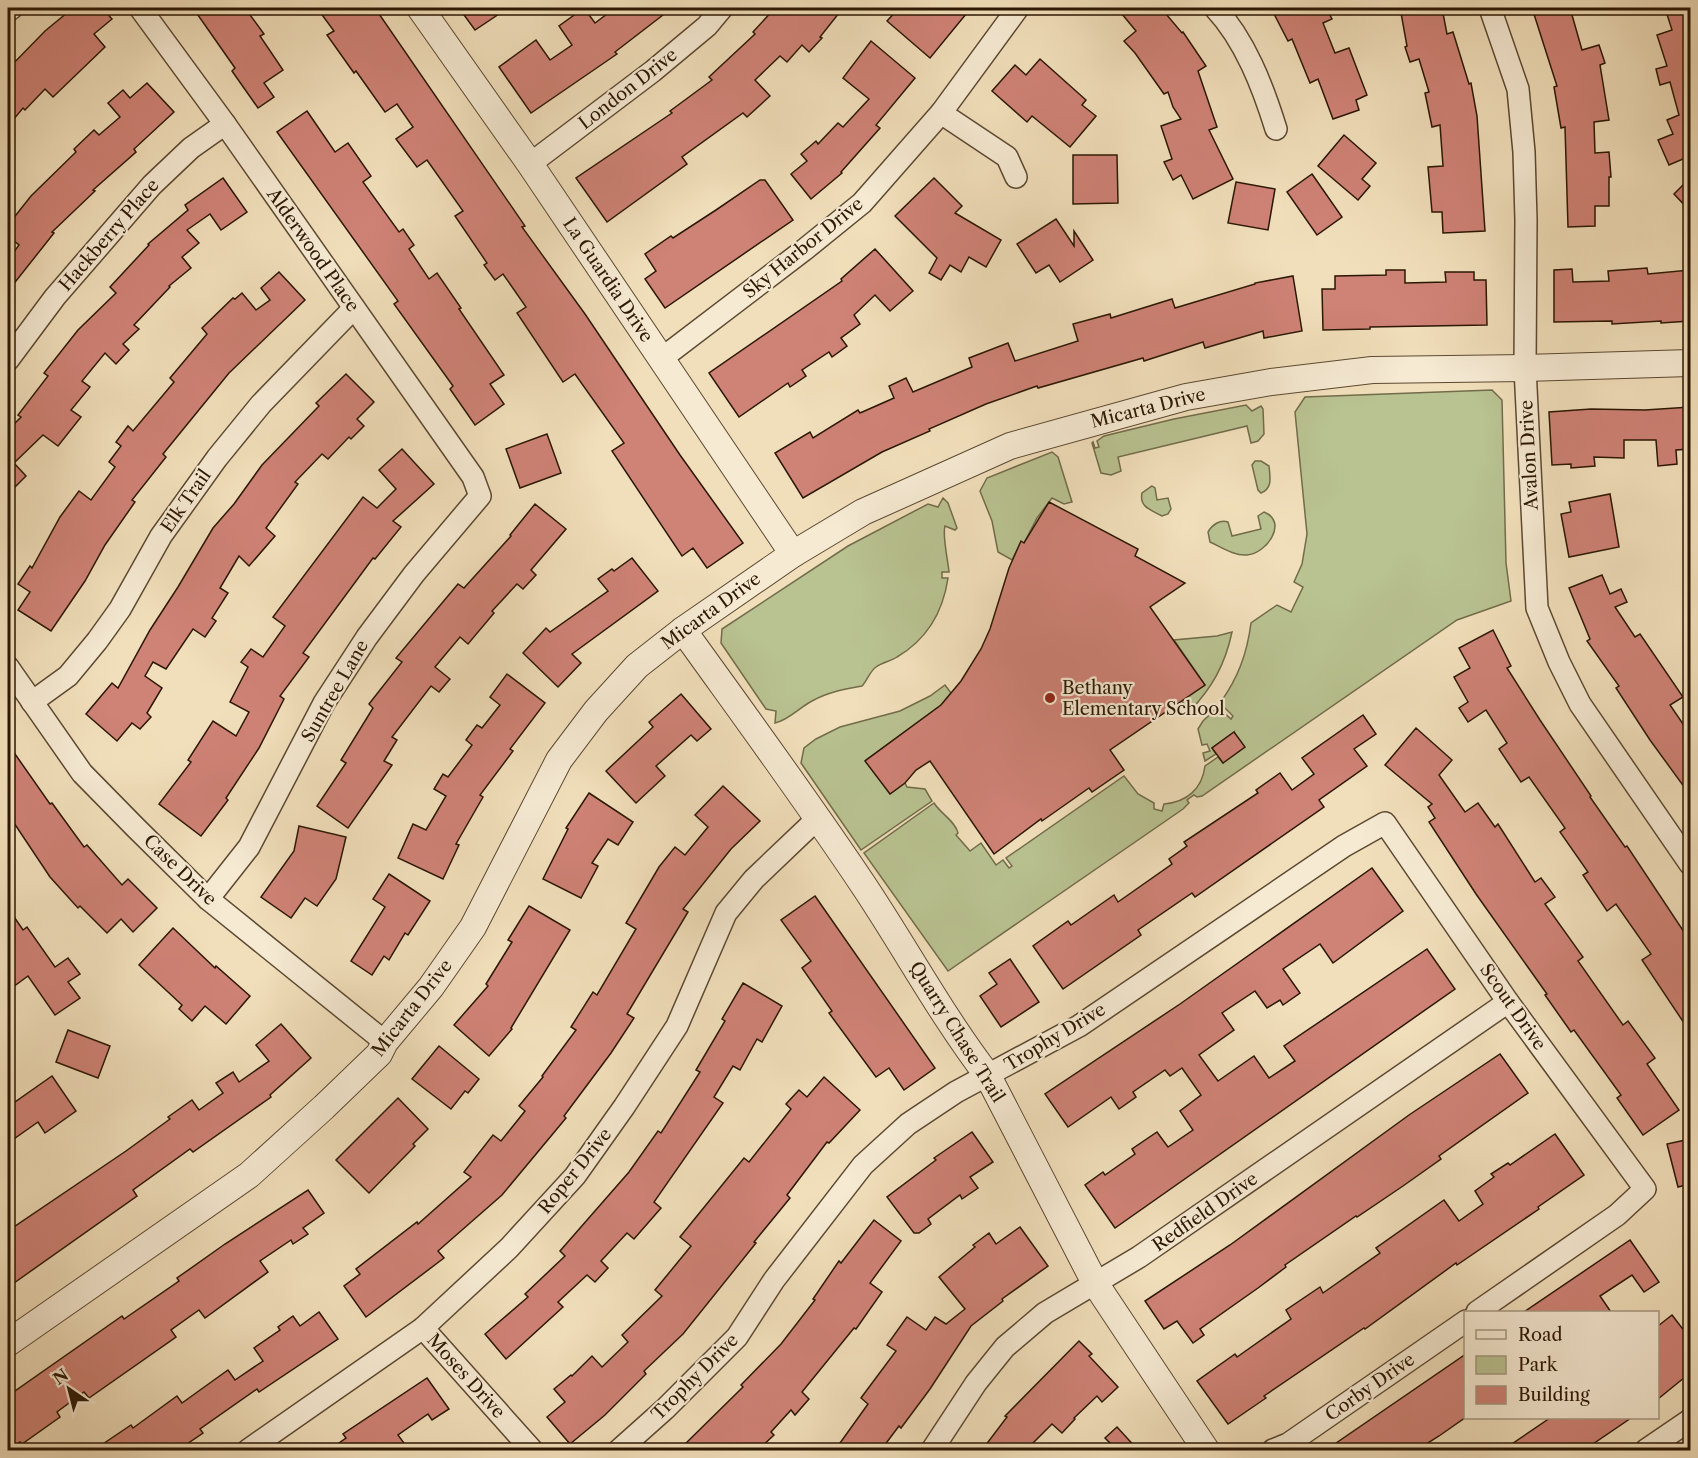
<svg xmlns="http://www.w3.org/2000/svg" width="1698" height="1458" viewBox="0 0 1698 1458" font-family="'Libre Caslon Text',serif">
<rect width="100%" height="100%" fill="#f1dfbb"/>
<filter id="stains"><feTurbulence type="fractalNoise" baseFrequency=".00333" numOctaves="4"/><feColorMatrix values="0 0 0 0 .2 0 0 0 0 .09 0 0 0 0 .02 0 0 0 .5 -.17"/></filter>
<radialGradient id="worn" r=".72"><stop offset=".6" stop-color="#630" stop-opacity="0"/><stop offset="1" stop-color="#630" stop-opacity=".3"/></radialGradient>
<g fill="#b9c291" stroke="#726c4a" stroke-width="1.5">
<path d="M1492 390 1502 400 1506 563 1511 601 1457 620 1202 796 1197 797 1194 795 1187 800 1189 803 1183 809 948 971 864 853 934 803C940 813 956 822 958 833L956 835 970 851 981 843 996 865 1003 860 1009 868 1012 866 1006 858 1124 776 1138 794 1154 803V809L1162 811 1164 804C1187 802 1202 789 1205 766L1218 757 1223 763 1234 732 1212 748 1216 754 1205 761 1203 753 1210 751 1207 744 1202 745 1198 729 1203 721 1218 707 1231 719 1233 716 1220 703C1238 678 1247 654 1251 623L1277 605 1291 612 1303 587 1294 582 1302 564 1307 534 1295 412 1305 397Z"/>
<path d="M1246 405 1252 411 1261 406 1263 409 1264 434 1258 441 1251 443 1247 426 1118 457 1121 471 1111 475 1101 473 1092 443 1093 442 1095 448 1099 447 1097 441 1104 436 1174 419Z"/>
<path d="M1052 452 1058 457 1072 502 1064 504 1052 498 1037 518 1024 543 1021 542 1012 560 998 552 992 521 980 491 987 478Z"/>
<path d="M1255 461H1261L1269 466C1270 477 1273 488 1261 493L1258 490 1252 465Z"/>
<path d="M1152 486 1155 488 1157 500 1168 498 1171 509 1168 514 1162 516C1151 510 1139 507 1142 493Z"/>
<path d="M943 498 948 503 957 528 955 530 945 526C942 535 948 560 949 572H942V578H948C943 612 926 640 897 657 891 661 881 663 876 667 870 671 867 681 862 686 845 689 828 692 812 701 800 707 789 720 775 723L776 711 766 709 721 643 722 629 848 546 928 504 938 507Z"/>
<path d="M1264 512C1289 522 1266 554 1247 555 1234 556 1221 547 1210 542L1208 532C1212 525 1220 519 1228 522L1232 536 1261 529 1258 516Z"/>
<path d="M1232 632C1225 665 1212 688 1189 712L1181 700 1205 685 1174 640 1217 636Z"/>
<path d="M945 685 951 693 941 705 866 760 890 794 905 783 907 787 925 789 932 801 861 850 801 763 804 748 816 739 840 727 900 711 930 696Z"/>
</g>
<g fill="#cf8276" stroke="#2b1703" stroke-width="1.5">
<path d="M73 8H102L112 19 94 34 105 47 53 97 45 89 25 110 23 108 8 126V69L45 31Z"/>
<path d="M193 8H245L264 34 260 36 283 70 264 83 274 97 258 108 232 71 235 68Z"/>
<path d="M317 8H375L525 226 522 227 585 314 680 455 743 543 707 568 693 548 682 556 612 451 624 443 575 374 563 382 517 313 526 307 503 274 495 280 484 265 487 263 455 216 463 211 427 160 417 167 396 139 413 127 397 104 385 112 356 71 354 73 327 35 334 31Z"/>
<path d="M459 8H508L475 30Z"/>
<path d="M584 8 595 23 615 8H672L615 52 617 54 531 113 499 67 536 40 550 60 572 45 559 26Z"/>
<path d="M775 8H843L820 37 822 38 809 52 802 45 787 62 780 56 755 80 770 96 747 117 743 113 682 157 687 164 607 222 576 178 672 113 670 111 712 80 709 77 755 34 753 32Z"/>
<path d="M899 8H971L930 58 887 21Z"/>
<path d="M1117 8H1161L1182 33 1183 32 1206 66 1198 71 1217 127 1209 130 1233 179 1193 199 1181 175 1173 180 1164 162 1172 159 1161 126 1181 119 1173 107 1168 92 1164 94 1135 53 1124 41 1136 31Z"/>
<path d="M1271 8H1326L1332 19 1323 23 1335 53 1349 48 1367 95 1356 100 1359 110 1333 119 1318 79 1310 83 1292 39 1288 41Z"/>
<path d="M1412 8H1442L1447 34 1453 32 1469 84 1471 83 1477 116 1485 231 1443 233 1442 212H1432L1428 167 1443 166 1440 125 1432 127 1425 93 1429 92 1419 59 1410 62 1405 47 1407 46 1401 13 1412 10Z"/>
<path d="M1532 8H1570L1582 50 1599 45 1605 63 1600 65 1609 120 1594 122 1595 153 1609 152 1611 177H1609V206H1595V226L1568 227 1565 127 1561 128 1554 87 1557 86Z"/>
<path d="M1665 8H1690V156L1669 165 1658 140 1673 134 1667 120 1679 115 1670 82 1660 85 1656 69 1667 66 1657 35 1672 30Z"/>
<path d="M871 41 915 78 876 125 880 128 841 172 842 173 811 199 791 174 807 161 801 154 816 141 818 144 838 123 843 127 869 99 843 78Z"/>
<path d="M1040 59 1086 100 1082 105 1096 116 1070 147 1032 116 1027 122 992 91 1015 65 1026 75Z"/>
<path d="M147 83 174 112 134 149 136 152 93 190 95 191 52 232 54 233 8 291V260L19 245 8 236V225L31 196 76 152 74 149 94 130 99 135 120 117 108 103 123 90 130 98Z"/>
<path d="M307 111 335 152 348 143 371 176 363 182 399 232 403 229 414 245 409 249 429 279 437 273 461 308 459 309 504 375 490 384 504 404 475 425 450 389 453 386 394 304 398 301 277 132Z"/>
<path d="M1344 135 1376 163 1362 179 1370 186 1358 200 1318 166Z"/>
<path d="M1073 155H1117L1118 203 1073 204Z"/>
<path d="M1312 174 1342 217 1317 235 1287 192Z"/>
<path d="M223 178 247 212 221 230 210 214 187 230 199 243 182 257 191 268 169 286 170 287 134 325 139 329 123 344 129 350 116 364 105 353 82 381 90 387 71 410 81 417 58 446 43 435 14 463 26 476 8 494V430L21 417 18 415 48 376 44 373 78 330 116 293 110 287 149 245 148 244 188 210 185 205Z"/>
<path d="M934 178 962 206 955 213 1001 240 986 267 969 257 961 272 950 265 941 280 929 273 937 258 895 216Z"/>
<path d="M1690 178V211L1674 194Z"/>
<path d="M760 180H765L793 220 665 308 645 279 656 271 645 254 671 236 673 238 716 210Z"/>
<path d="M1236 182 1275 189 1268 230 1228 223Z"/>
<path d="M1056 219 1074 246V231L1093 260 1060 282 1049 265 1036 273 1017 244Z"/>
<path d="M875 249 913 291 890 311 875 295 854 315 860 324 841 338 847 346 832 357 829 352 802 370 806 376 790 387 788 383 739 417 709 373 842 281 841 279Z"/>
<path d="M1647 268 1648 274 1690 270V321L1661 323V321L1612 324V321L1554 322V270L1572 269 1573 282 1609 281 1608 271Z"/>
<path d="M1386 270H1405V283L1446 282 1445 272H1474V280H1486L1487 325 1370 327V329L1323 330 1322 289H1335V276L1386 275Z"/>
<path d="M279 272 305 300 229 373 163 454 166 457 132 500 135 502 105 545 85 581 51 631 18 610 30 592 18 584 30 566 32 568 60 517 79 491 91 500 115 467 109 462 121 446 116 442 128 426 133 431 174 382 170 378 207 334 202 328 233 298 235 299 242 293 256 310 270 300 261 288Z"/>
<path d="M1293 276 1302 331 1264 338 1263 331 1205 348 1203 342 1144 361 1143 358 1038 388 1037 386 986 404 929 429 930 431 882 452 803 498 775 453 810 432 813 438 858 410 860 413 894 398 889 386 906 378 913 392 972 367 969 358 1008 343 1015 361 1078 341 1073 324 1110 314 1111 318 1172 299 1175 308 1255 284V283Z"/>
<path d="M346 374 374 402 357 419 364 426 351 439 349 437 328 459 322 454 295 482 298 484 266 528 275 536 249 566 239 556 220 588 228 593 212 618 216 621 205 637 193 629 166 669 153 662 145 676 162 688 147 713 151 717 140 729 132 723 117 741 86 714 112 683 118 688 150 630 178 587 213 528 234 504 262 465 319 406 316 403Z"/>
<path d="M1690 407V449L1676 450 1677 464 1658 466 1656 440H1624V458L1594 457 1595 466 1571 468V464L1552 465 1549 412 1591 409 1645 410Z"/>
<path d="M547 434 561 473 520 488 506 449Z"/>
<path d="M402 449 434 484 393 521 401 527 375 559 373 558 303 653 309 657 280 696 284 699 259 748 226 798 228 800 201 836 159 804 191 762 188 760 213 721 236 736 249 712 230 702 248 667 241 662 251 649 263 657 285 626 273 617 363 497 377 508 396 489 379 470Z"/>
<path d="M1610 494 1619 547 1569 557 1561 514 1571 512 1569 502Z"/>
<path d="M1049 502 1138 549 1135 556 1185 583 1150 607 1205 685 1110 750 1124 770 1092 792 1089 788 1042 821 1041 819 994 854 930 761 916 770 905 783 890 794 865 761 941 705 961 681 981 649 990 629 1009 568 1021 541 1024 543Z"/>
<path d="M535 504 566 529 531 570 536 575 523 589 517 584 492 611 494 613 468 644 460 637 435 667 450 679 439 692 431 686 392 737 397 740 384 761 392 765 348 828 317 806 346 763 341 760 373 708 369 704 402 662 396 658 437 609 458 584 464 588 511 536 510 535Z"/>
<path d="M632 558 658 591 572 654 581 663 558 687 523 653 546 628 550 632 608 591 598 579 612 569 614 571Z"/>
<path d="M1602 575 1610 594 1621 589 1627 602 1615 607 1635 637 1640 634 1683 697 1670 705 1685 727 1690 723V795L1650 740 1616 688 1619 686 1587 641 1590 639 1569 588Z"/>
<path d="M1493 630 1511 666 1507 668 1540 720 1591 796 1590 797 1625 847 1627 846 1690 941V1032L1642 960 1651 954 1616 904 1607 911 1583 875 1588 872 1560 832 1565 828 1529 777 1521 782 1499 749 1507 743 1486 710 1468 722 1459 708 1468 702 1454 677 1470 668 1459 648Z"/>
<path d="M507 674 545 703 510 749 513 751 480 795 483 797 456 844 459 845 443 879 398 858 413 824 426 830 446 796 434 789 443 774 448 777 472 745 466 740 477 725 482 728 500 705 490 697Z"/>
<path d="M681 694 711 729 697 741 691 735 656 766 665 776 636 803 606 771 653 727 649 722Z"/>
<path d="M1363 715 1376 734 1354 749 1367 766 1319 800 1324 807 1195 897 1192 893 1138 930 1141 935 1063 989 1033 946 1068 921 1071 925 1114 895 1118 902 1172 864 1169 859 1187 846 1184 842 1258 793 1256 790 1280 773 1292 790 1314 774 1302 758Z"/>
<path d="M1416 728 1452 760 1439 775 1465 812 1478 803 1495 827 1498 824 1535 882 1541 878 1555 897 1545 904 1583 957 1578 961 1623 1025 1628 1021 1655 1058 1647 1064 1679 1110 1643 1135 1617 1098 1621 1095 1574 1030 1571 1032 1545 995 1547 994 1476 894 1429 822 1435 818 1428 807 1432 804 1385 765Z"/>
<path d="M1234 732 1245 747 1223 763 1212 748Z"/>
<path d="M8 744 50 804 52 803 84 847 87 845 122 885 128 879 157 908 133 932 121 919 107 933 80 906 78 908 50 877 8 814Z"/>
<path d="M723 786 760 821 731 849 683 909 688 912 627 1014 634 1018 611 1053 564 1116 566 1118 502 1195 438 1251 444 1258 366 1317 344 1286 360 1274 356 1269 417 1222 418 1224 471 1177 464 1172 493 1135 501 1141 525 1111 519 1106 543 1077 542 1076 576 1030 571 1027 593 992 597 995 636 929 626 923 659 867 675 847 685 855 708 827 695 815Z"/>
<path d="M589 793 633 822 618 845 608 839 592 863 598 866 581 898 543 879 568 829 566 828Z"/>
<path d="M299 826 346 837 336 879 317 906 305 898 291 918 261 897 294 851Z"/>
<path d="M1372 868 1403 911 1333 963 1320 944 1283 969 1300 993 1283 1005 1280 1000 1267 1008 1255 991 1222 1013 1234 1030 1199 1055 1218 1081 1254 1056 1269 1078 1295 1061 1284 1046 1427 949 1455 989 1115 1228 1085 1185 1103 1172 1105 1175 1135 1154 1132 1149 1157 1132 1168 1147 1193 1130 1180 1111 1201 1095 1182 1068 1170 1076 1165 1070 1133 1092 1136 1097 1119 1109 1111 1097 1068 1127 1045 1094 1180 1004Z"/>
<path d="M389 874 430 901 408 935 405 933 389 960 384 956 372 975 351 961 385 907 373 899Z"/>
<path d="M815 896 935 1068 904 1090 889 1068 876 1077 829 1013 832 1011 802 968 811 961 781 920Z"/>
<path d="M529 906 570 930 511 1028 512 1029 489 1056 454 1025 488 986 486 984 512 942 508 940Z"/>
<path d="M8 908 23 930 27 927 55 967 68 958 80 974 68 982 80 998 55 1015 28 976 13 987 8 980Z"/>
<path d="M173 928 215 968 216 966 250 996 226 1024 205 1006 192 1021 179 1009 182 1005 139 965Z"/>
<path d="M1010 959 1039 1002 1001 1027 980 996 997 984 989 973Z"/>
<path d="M743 983 782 1006 762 1042 757 1039 740 1070 733 1066 714 1097 723 1103 654 1202 661 1208 634 1239 627 1233 601 1261 608 1268 595 1282 587 1275 558 1302 563 1307 506 1359 485 1334 528 1297 525 1294 565 1256 560 1251 629 1172 658 1131 661 1133 700 1072 696 1070 725 1021 722 1019Z"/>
<path d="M281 1024 311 1058 270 1095 271 1097 193 1152 190 1149 133 1190 137 1196 14 1283 8 1274V1231L126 1151 170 1119 168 1117 192 1100 199 1110 223 1093 216 1083 233 1072 239 1082 269 1061 256 1045Z"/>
<path d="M68 1030 110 1046 98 1078 56 1062Z"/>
<path d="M439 1046 479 1079 468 1093 465 1091 451 1109 412 1079Z"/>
<path d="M1500 1054 1528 1093 1439 1156 1441 1159 1403 1186 1357 1217 1356 1216 1285 1265 1286 1267 1258 1288 1200 1329 1204 1335 1193 1343 1177 1321 1164 1329 1145 1301 1230 1245 1409 1115Z"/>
<path d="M52 1076 76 1111 45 1133 38 1122 8 1143V1107Z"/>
<path d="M824 1077 860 1110 829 1143 827 1142 787 1195 790 1198 754 1242 756 1243 683 1334 644 1371 646 1374 605 1415 570 1444 547 1417 565 1402 554 1389 571 1375 572 1376 592 1356 602 1367 628 1342 622 1335 662 1296 655 1290 691 1246 680 1237 744 1158 749 1162 791 1109 786 1104 799 1090 807 1097Z"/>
<path d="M398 1098 428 1129 413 1144 415 1146 369 1193 336 1160Z"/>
<path d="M972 1132 993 1162 970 1177 978 1188 962 1199 960 1195 928 1219 931 1224 919 1233H914L887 1197 936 1160 934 1158Z"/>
<path d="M1555 1134 1584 1175 1538 1207 1539 1209 1457 1265 1456 1263 1365 1329 1364 1328 1264 1396 1266 1398 1228 1424 1197 1381 1235 1354 1237 1357 1291 1319 1286 1310 1320 1287 1323 1293 1380 1253 1376 1248 1444 1200 1459 1221 1483 1204 1475 1191 1494 1177 1491 1174 1508 1163 1510 1165Z"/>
<path d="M1690 1139V1184L1678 1187 1667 1144Z"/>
<path d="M308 1190 324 1213 303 1228 308 1234 293 1244 291 1240 260 1261 268 1272 205 1318 199 1310 171 1330 176 1337 89 1398 84 1392 57 1412 60 1417 22 1444 20 1442 8 1450V1396L122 1316 124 1319 179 1281 177 1278 225 1244Z"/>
<path d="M874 1220 901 1241 870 1283 882 1292 856 1329 854 1328 802 1392 809 1399 795 1415 791 1410 771 1432 774 1435 758 1450H679L743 1387 741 1385 781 1344 815 1300 813 1299 839 1261 841 1263Z"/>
<path d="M1020 1227 1048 1266 1002 1299 1003 1301 971 1326 930 1389 901 1428 899 1426 881 1450H835L868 1404 861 1398 896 1351 887 1345 907 1317 926 1330 935 1317 946 1324 965 1309 939 1277 975 1247 973 1245 989 1233 996 1244Z"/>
<path d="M1630 1240 1659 1282 1644 1292 1632 1275 1600 1296 1611 1312H1524Z"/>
<path d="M319 1312 338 1339 259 1392 257 1389 200 1429 203 1433 178 1450H94L131 1425 133 1428 177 1396 182 1403 228 1370 235 1380 263 1361 254 1348 280 1330 278 1327 293 1316 300 1326Z"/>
<path d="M1672 1315 1685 1332 1690 1328V1373L1658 1399V1326Z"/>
<path d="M1079 1341 1092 1354 1089 1356 1118 1387 1102 1402 1097 1396 1074 1418 1075 1419 1062 1433 1052 1424 1026 1450H982L1007 1417 1005 1416Z"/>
<path d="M1466 1354V1417L1439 1436 1417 1450H1326Z"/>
<path d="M427 1378 449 1409 432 1420 428 1414 398 1435 409 1450H329L346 1438 343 1434Z"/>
<path d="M1550 1418H1631L1584 1450H1503Z"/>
<path d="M1117 1427 1138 1450H1117L1105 1438Z"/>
</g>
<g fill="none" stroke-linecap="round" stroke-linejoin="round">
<g stroke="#5c4931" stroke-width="24">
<g id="minor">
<path d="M140 8 225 124 473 477 480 496 414 574 367 637 324 703 249 847 208 899"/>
<path d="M1215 8C1245 40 1263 87 1276 129"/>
<path d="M1490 8 1518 89 1524 152 1526 220 1525 368 1537 608 1559 662 1580 704 1690 864"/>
<path d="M8 11 12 8"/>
<path d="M941 113 1007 157 1016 177"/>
<path d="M530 164 653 71 707 26 722 8"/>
<path d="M661 359 804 250 862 203 941 113 1018 8"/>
<path d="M8 360 55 297 152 185 191 148 225 124"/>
<path d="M8 667 82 773 136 828 208 899 385 1042"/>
<path d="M32 702 68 676 97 641 120 609 161 536 217 458 261 404 354 308"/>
<path d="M423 1328 532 1450"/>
<path d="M248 1450 423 1328 509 1248 575 1176 624 1107 677 1026 726 913 754 879 818 818"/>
<path d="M619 1450 665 1409 737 1337 774 1280 863 1165 908 1124 956 1092 1079 1026 1344 846 1385 823 1508 1002 1645 1189 1617 1215 1477 1312"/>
<path d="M932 1450 976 1383 1005 1347 1045 1313 1139 1257 1508 1002"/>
<path d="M1273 1450 1288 1444 1466 1321"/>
<path d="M1646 1450 1690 1420"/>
</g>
</g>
<g stroke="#5c4931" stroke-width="28">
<g id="tertiary">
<path d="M420 8 530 164 793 554"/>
<path d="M683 630C744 715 806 799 864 886 906 949 942 1016 988 1076L1095 1283 1206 1450"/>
<path d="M8 1343 249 1175 324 1107 379 1054 385 1042 431 987 473 927 559 760 596 711 637 666 683 630 793 554 863 512 1010 446 1186 397 1271 382 1372 370 1525 368 1690 363"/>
</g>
</g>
<use href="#minor" stroke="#f6ead3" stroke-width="21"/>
<use href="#tertiary" stroke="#f6ead3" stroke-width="26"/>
</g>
<circle fill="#8f2418" stroke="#f6ead3" stroke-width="2" cx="1050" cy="698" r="6"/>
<g text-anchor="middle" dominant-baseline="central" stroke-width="4.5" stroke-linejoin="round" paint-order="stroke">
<g font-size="18" fill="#2b1703" stroke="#f6ead3">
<text transform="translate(628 89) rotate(-38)">London Drive</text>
<text transform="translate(109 235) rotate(-49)">Hackberry Place</text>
<text transform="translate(803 248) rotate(-39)">Sky Harbor Drive</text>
<text transform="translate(313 250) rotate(55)">Alderwood Place</text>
<text transform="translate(608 280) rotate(56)">La Guardia Drive</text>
<text transform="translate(1148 408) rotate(-14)">Micarta Drive</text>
<text transform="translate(1529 455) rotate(-93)">Avalon Drive</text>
<text transform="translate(186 501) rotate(-55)">Elk Trail</text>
<text transform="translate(711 611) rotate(-36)">Micarta Drive</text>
<text transform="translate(335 691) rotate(-60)">Suntree Lane</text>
<text transform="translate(180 870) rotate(44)">Case Drive</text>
<text transform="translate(1513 1007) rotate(55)">Scout Drive</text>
<text transform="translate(412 1008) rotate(-52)">Micarta Drive</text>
<text transform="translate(957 1032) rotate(58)">Quarry Chase Trail</text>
<text transform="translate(1055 1037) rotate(-31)">Trophy Drive</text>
<text transform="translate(575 1171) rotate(-51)">Roper Drive</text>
<text transform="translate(1205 1212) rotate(-35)">Redfield Drive</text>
<text transform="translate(466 1376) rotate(48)">Moses Drive</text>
<text transform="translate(695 1377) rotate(-45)">Trophy Drive</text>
<text transform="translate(1370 1387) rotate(-35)">Corby Drive</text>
</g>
<g font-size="18" fill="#2b1703" stroke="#f6ead3" text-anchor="start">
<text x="1062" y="688">Bethany<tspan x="1062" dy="21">Elementary School</tspan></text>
</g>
</g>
<rect width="1698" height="1458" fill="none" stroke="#f1dfbb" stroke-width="30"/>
<rect x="9" y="9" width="1680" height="1440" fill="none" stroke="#2b1703" stroke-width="3"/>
<rect x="15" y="15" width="1668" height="1428" fill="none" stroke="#2b1703" stroke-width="1.5"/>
<rect x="1464" y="1311" width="195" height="108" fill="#f6ead3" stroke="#a59680" stroke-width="1.5"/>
<rect x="1476" y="1330" width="30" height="9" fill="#f6ead3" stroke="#a59680" stroke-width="1.5"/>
<text x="1518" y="1341" font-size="18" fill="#2b1703">Road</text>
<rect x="1476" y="1356" width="30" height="18" fill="#b9c291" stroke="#a59680" stroke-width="1.5"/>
<text x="1518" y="1371" font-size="18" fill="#2b1703">Park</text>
<rect x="1476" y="1386" width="30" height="18" fill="#cf8276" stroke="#a59680" stroke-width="1.5"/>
<text x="1518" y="1401" font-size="18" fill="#2b1703">Building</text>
<g transform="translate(69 1389) rotate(325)" stroke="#f6ead3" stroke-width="4.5" paint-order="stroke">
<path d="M0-4.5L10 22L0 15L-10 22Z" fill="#2b1703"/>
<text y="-9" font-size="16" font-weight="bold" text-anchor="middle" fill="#2b1703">N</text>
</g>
<rect width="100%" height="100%" filter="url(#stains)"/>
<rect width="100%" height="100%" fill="url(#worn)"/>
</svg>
